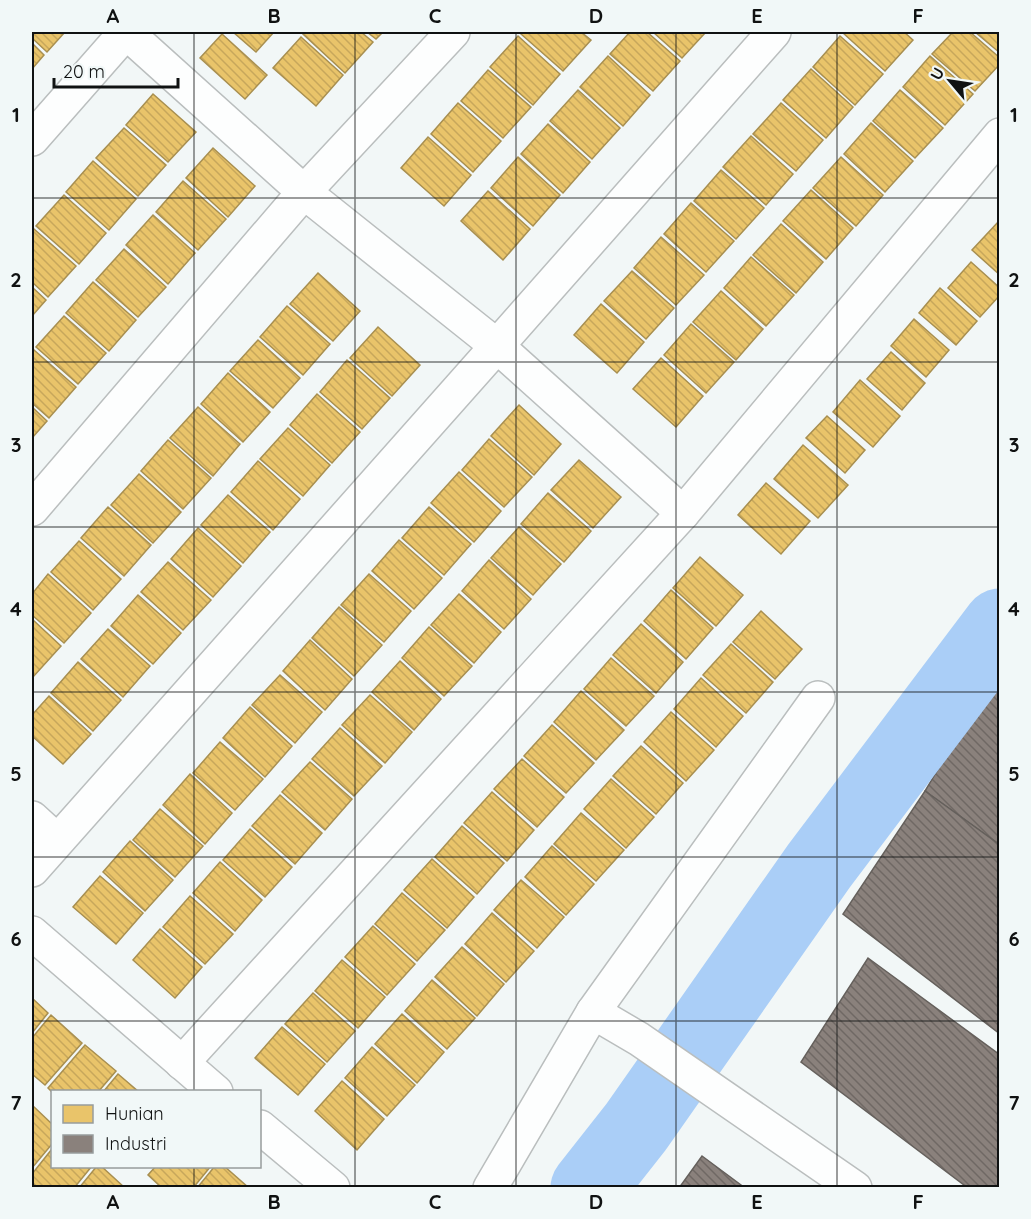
<svg xmlns="http://www.w3.org/2000/svg" width="1031" height="1219" viewBox="0 0 1031 1219" font-family="Quicksand,sans-serif">
<defs>
<pattern id="homes-back-hatch" width="6" height="6" patternUnits="userSpaceOnUse" patternTransform="scale(1.5)"><rect width="6" height="6" fill="#e9c46a"/><path d="M-1 5l2 2M0 0l6 6M5-1l2 2" fill="none" stroke="#c7a75b"/></pattern>
<pattern id="industry-back-hatch" width="6" height="6" patternUnits="userSpaceOnUse" patternTransform="scale(1.5)"><rect width="6" height="6" fill="#8a817c"/><path d="M-1 5l2 2M0 0l6 6M5-1l2 2" fill="none" stroke="#6f6864"/></pattern>
</defs>
<rect width="100%" height="100%" fill="#f2f7f7"/>
<g fill="url(#homes-back-hatch)" stroke="#a88f50" stroke-width="1.5">
<path d="M32 32H65L47 52 32 38Z"/>
<path d="M233 32H274L256 52Z"/>
<path d="M306 32H361L373 42 345 73 303 34Z"/>
<path d="M367 32H383L376 39Z"/>
<path d="M523 32H581L591 40 563 71 521 34Z"/>
<path d="M630 32H647L680 61 653 91 610 54Z"/>
<path d="M653 32H706L682 58Z"/>
<path d="M845 32H904L913 40 885 71 843 33Z"/>
<path d="M953 32H970L1000 58V64L975 91 932 54Z"/>
<path d="M975 32H1000V53Z"/>
<path d="M222 34 267 75 245 99 200 58Z"/>
<path d="M518 36 560 74 533 105 490 67Z"/>
<path d="M840 36 883 74 855 105 813 67Z"/>
<path d="M301 37 343 75 316 106 273 68Z"/>
<path d="M32 43 44 55 32 69Z"/>
<path d="M608 56 650 95 623 126 580 87Z"/>
<path d="M930 56 973 94 945 125 903 87Z"/>
<path d="M811 69 853 107 826 138 783 100Z"/>
<path d="M488 70 531 107 503 138 461 101Z"/>
<path d="M578 90 620 128 592 159 550 121Z"/>
<path d="M900 90 943 128 915 158 873 121Z"/>
<path d="M153 94 196 132 168 162 126 125Z"/>
<path d="M458 103 501 141 473 172 431 134Z"/>
<path d="M781 103 823 140 796 171 753 134Z"/>
<path d="M871 123 913 161 885 192 844 154Z"/>
<path d="M548 124 590 162 563 193 521 154Z"/>
<path d="M124 128 166 165 138 196 96 158Z"/>
<path d="M751 136 793 174 766 205 723 167Z"/>
<path d="M428 137 471 175 444 206 401 168Z"/>
<path d="M213 148 255 186 228 217 186 178Z"/>
<path d="M518 157 560 195 533 226 491 188Z"/>
<path d="M841 157 883 195 856 226 813 188Z"/>
<path d="M93 161 136 199 109 230 66 192Z"/>
<path d="M721 170 764 208 736 239 694 201Z"/>
<path d="M183 181 226 219 198 250 156 212Z"/>
<path d="M811 190 853 228 826 259 783 221Z"/>
<path d="M488 191 530 229 503 260 461 221Z"/>
<path d="M64 195 106 233 79 264 36 226Z"/>
<path d="M691 203 734 241 706 272 664 234Z"/>
<path d="M153 215 195 253 168 284 126 245Z"/>
<path d="M999 221H1000V275L972 250Z"/>
<path d="M781 224 823 262 796 293 753 255Z"/>
<path d="M34 229 76 266 48 297 32 282V231Z"/>
<path d="M661 237 704 275 676 305 634 268Z"/>
<path d="M124 249 166 287 138 317 96 280Z"/>
<path d="M751 257 794 295 766 326 724 288Z"/>
<path d="M971 262 1000 288V295L980 317 948 288Z"/>
<path d="M632 271 674 308 646 339 604 301Z"/>
<path d="M318 273 360 311 333 341 290 304Z"/>
<path d="M93 282 136 320 109 351 66 313Z"/>
<path d="M32 287 46 300 32 316Z"/>
<path d="M940 288 977 321 956 345 919 313Z"/>
<path d="M721 291 763 329 736 360 693 322Z"/>
<path d="M601 304 644 342 617 373 574 335Z"/>
<path d="M287 306 330 344 303 375 260 337Z"/>
<path d="M64 316 106 353 78 384 36 347Z"/>
<path d="M914 319 949 350 926 377 891 346Z"/>
<path d="M691 324 734 362 706 393 664 355Z"/>
<path d="M378 327 420 365 392 396 350 358Z"/>
<path d="M258 340 300 378 273 408 230 371Z"/>
<path d="M34 350 76 387 49 418 32 403V353Z"/>
<path d="M891 352 925 383 902 410 867 379Z"/>
<path d="M661 358 703 396 676 427 633 389Z"/>
<path d="M347 360 390 398 362 429 320 392Z"/>
<path d="M228 373 270 412 243 442 201 404Z"/>
<path d="M860 380 900 416 873 447 833 412Z"/>
<path d="M317 394 360 432 332 463 290 425Z"/>
<path d="M519 405 561 444 534 475 491 436Z"/>
<path d="M32 407 47 421 32 438Z"/>
<path d="M198 407 240 444 213 476 170 438Z"/>
<path d="M827 416 865 450 845 473 806 438Z"/>
<path d="M288 428 330 465 303 496 260 459Z"/>
<path d="M489 439 532 477 504 507 462 470Z"/>
<path d="M168 440 211 478 183 509 141 471Z"/>
<path d="M803 445 848 485 818 518 774 479Z"/>
<path d="M579 460 621 497 593 528 551 490Z"/>
<path d="M258 461 300 499 273 530 231 492Z"/>
<path d="M459 472 501 511 474 542 431 503Z"/>
<path d="M139 474 181 512 153 543 111 505Z"/>
<path d="M766 483 810 521 781 554 738 515Z"/>
<path d="M548 493 591 531 564 562 521 524Z"/>
<path d="M228 495 270 532 243 563 201 525Z"/>
<path d="M108 507 151 545 124 576 81 538Z"/>
<path d="M429 507 471 544 444 575 402 538Z"/>
<path d="M519 527 561 564 533 595 491 558Z"/>
<path d="M198 528 241 566 213 597 171 559Z"/>
<path d="M399 540 442 578 414 609 372 571Z"/>
<path d="M79 541 121 579 93 610 51 572Z"/>
<path d="M700 557 743 595 716 626 673 588Z"/>
<path d="M489 560 531 599 504 629 462 591Z"/>
<path d="M168 562 211 600 183 630 141 592Z"/>
<path d="M48 574 91 613 64 643 32 615V594Z"/>
<path d="M369 574 411 611 384 642 341 605Z"/>
<path d="M671 590 713 628 686 659 644 621Z"/>
<path d="M459 594 501 632 474 663 431 625Z"/>
<path d="M138 595 181 633 153 664 111 626Z"/>
<path d="M339 607 382 645 354 676 312 638Z"/>
<path d="M761 611 802 649 775 679 733 642Z"/>
<path d="M32 619 61 646 33 677 32 675Z"/>
<path d="M641 624 683 662 656 693 613 655Z"/>
<path d="M429 627 472 666 444 696 402 658Z"/>
<path d="M108 629 150 666 123 697 81 659Z"/>
<path d="M310 640 352 679 325 710 283 671Z"/>
<path d="M731 644 773 682 746 713 703 675Z"/>
<path d="M611 658 654 696 626 726 584 689Z"/>
<path d="M400 661 441 699 414 730 372 692Z"/>
<path d="M78 662 121 700 93 731 51 693Z"/>
<path d="M280 675 322 712 295 743 252 705Z"/>
<path d="M701 678 743 716 716 747 674 709Z"/>
<path d="M581 691 624 730 596 760 554 722Z"/>
<path d="M370 695 412 732 385 763 342 725Z"/>
<path d="M49 696 91 734 63 764 32 736V715Z"/>
<path d="M250 707 292 746 265 777 223 738Z"/>
<path d="M671 712 714 750 686 781 644 742Z"/>
<path d="M552 725 594 763 566 793 524 756Z"/>
<path d="M340 728 382 766 354 796 312 759Z"/>
<path d="M220 742 263 779 235 810 193 773Z"/>
<path d="M641 746 683 783 656 814 613 776Z"/>
<path d="M522 759 564 797 537 827 494 789Z"/>
<path d="M310 762 352 799 325 830 282 792Z"/>
<path d="M190 774 232 813 205 844 163 805Z"/>
<path d="M611 779 654 817 626 848 584 809Z"/>
<path d="M492 792 534 830 507 861 464 823Z"/>
<path d="M280 795 322 833 295 864 252 826Z"/>
<path d="M160 809 203 846 175 877 133 840Z"/>
<path d="M581 813 624 850 596 881 554 844Z"/>
<path d="M462 826 504 863 477 894 435 857Z"/>
<path d="M250 829 292 867 265 897 223 860Z"/>
<path d="M130 841 173 880 145 911 103 872Z"/>
<path d="M552 846 594 884 566 915 525 877Z"/>
<path d="M432 859 474 897 447 928 404 890Z"/>
<path d="M220 862 262 900 235 931 193 893Z"/>
<path d="M100 876 143 913 116 944 73 907Z"/>
<path d="M521 880 564 917 537 948 494 910Z"/>
<path d="M402 893 445 930 417 961 375 924Z"/>
<path d="M190 896 233 934 205 964 163 927Z"/>
<path d="M492 913 534 951 506 982 465 944Z"/>
<path d="M373 926 415 964 387 995 345 957Z"/>
<path d="M160 929 202 967 175 998 133 960Z"/>
<path d="M462 947 504 984 477 1016 435 977Z"/>
<path d="M342 960 385 997 358 1028 315 991Z"/>
<path d="M432 980 475 1018 447 1049 405 1011Z"/>
<path d="M313 993 355 1031 327 1062 285 1024Z"/>
<path d="M32 998 48 1013 32 1033Z"/>
<path d="M402 1014 444 1052 417 1083 375 1044Z"/>
<path d="M51 1015 82 1043 45 1085 32 1074V1038Z"/>
<path d="M282 1027 325 1064 298 1095 255 1058Z"/>
<path d="M85 1045 116 1071 98 1092H52L48 1088Z"/>
<path d="M372 1047 415 1085 387 1116 345 1078Z"/>
<path d="M118 1074 139 1092H103Z"/>
<path d="M342 1081 384 1119 357 1150 315 1111Z"/>
<path d="M32 1105 52 1124V1144L32 1168Z"/>
<path d="M52 1149V1166H92L74 1188H38L32 1182V1174Z"/>
<path d="M97 1166H101L125 1188H79Z"/>
<path d="M156 1166H211L193 1188H162L148 1175Z"/>
<path d="M215 1166H224L249 1188H197Z"/>
</g>
<g fill="url(#industry-back-hatch)" stroke="#65605c" stroke-width="1.5">
<path d="M999 667H1000V845L925 791Z"/>
<path d="M925 791 1000 845V1034L843 914Z"/>
<path d="M868 958 1000 1055V1188H968L801 1062Z"/>
<path d="M702 1156 745 1188H679Z"/>
</g>
<g fill="none" stroke-linecap="round" stroke-linejoin="round">
<path stroke="#aacef7" stroke-width="75" d="M588 1188 636 1127 819 866 1000 626"/>
<g stroke="#babebe" stroke-width="36">
<g id="minor">
<path d="M126 32 304 192 497 346 683 513"/>
<path d="M32 139 126 32"/>
<path d="M32 509 304 192 453 32"/>
<path d="M32 818 56 840"/>
<path d="M32 870 497 346 774 32"/>
<path d="M32 933 216 1092"/>
<path d="M593 1012 639 1039 855 1188"/>
<path d="M182 1063 683 513 1000 135"/>
<path d="M260 1127 333 1188"/>
<path d="M490 1188 593 1012 818 698"/>
</g>
</g>
<use href="#minor" stroke="#fdfefe" stroke-width="33"/>
</g>
<path fill="none" stroke="#101212" stroke-width="1.5" stroke-opacity="0.55" d="M194 32V1092M355 32V1188M516 32V1188M676 32V1188M837 32V1188M32 198H1000M32 362H1000M32 527H1000M32 692H1000M32 857H1000M32 1021H1000M194 1166V1188"/>
<rect width="1031" height="1219" fill="none" stroke="#f1f8f8" stroke-width="66"/>
<rect x="51" y="1090" width="210" height="78" fill="#f1f8f8" stroke="#979c9c" stroke-width="1.5"/>
<rect x="63" y="1105" width="30" height="18" fill="#e9c46a" stroke="#979c9c" stroke-width="1.5"/>
<text x="105" y="1120" font-size="18" fill="#101212">Hunian</text>
<rect x="63" y="1135" width="30" height="18" fill="#8a817c" stroke="#979c9c" stroke-width="1.5"/>
<text x="105" y="1150" font-size="18" fill="#101212">Industri</text>
<g transform="translate(950 81) rotate(299)" stroke="#f1f8f8" stroke-width="4.5" paint-order="stroke">
<path d="M0-4.5L10 22L0 15L-10 22Z" fill="#101212"/>
<text y="-9" font-size="16" font-weight="bold" text-anchor="middle" fill="#101212">U</text>
</g>
<path d="M54 78v9h124v-9" fill="none" stroke="#101212" stroke-width="3"/>
<text x="63" y="78" font-size="18" fill="#101212" stroke="#f1f8f8" stroke-width="4.5" paint-order="stroke">20 m</text>
<rect x="33" y="33" width="965" height="1153" fill="none" stroke="#101212" stroke-width="2"/>
<g font-size="20" text-anchor="middle" font-weight="bold" fill="#101212">
<text x="113" y="23">A</text>
<text x="274" y="23">B</text>
<text x="435" y="23">C</text>
<text x="596" y="23">D</text>
<text x="757" y="23">E</text>
<text x="918" y="23">F</text>
<text x="16" y="122">1</text>
<text x="1014" y="122">1</text>
<text x="16" y="287">2</text>
<text x="1014" y="287">2</text>
<text x="16" y="452">3</text>
<text x="1014" y="452">3</text>
<text x="16" y="616">4</text>
<text x="1014" y="616">4</text>
<text x="16" y="781">5</text>
<text x="1014" y="781">5</text>
<text x="16" y="946">6</text>
<text x="1014" y="946">6</text>
<text x="16" y="1110">7</text>
<text x="1014" y="1110">7</text>
<text x="113" y="1209">A</text>
<text x="274" y="1209">B</text>
<text x="435" y="1209">C</text>
<text x="596" y="1209">D</text>
<text x="757" y="1209">E</text>
<text x="918" y="1209">F</text>
</g>
</svg>
